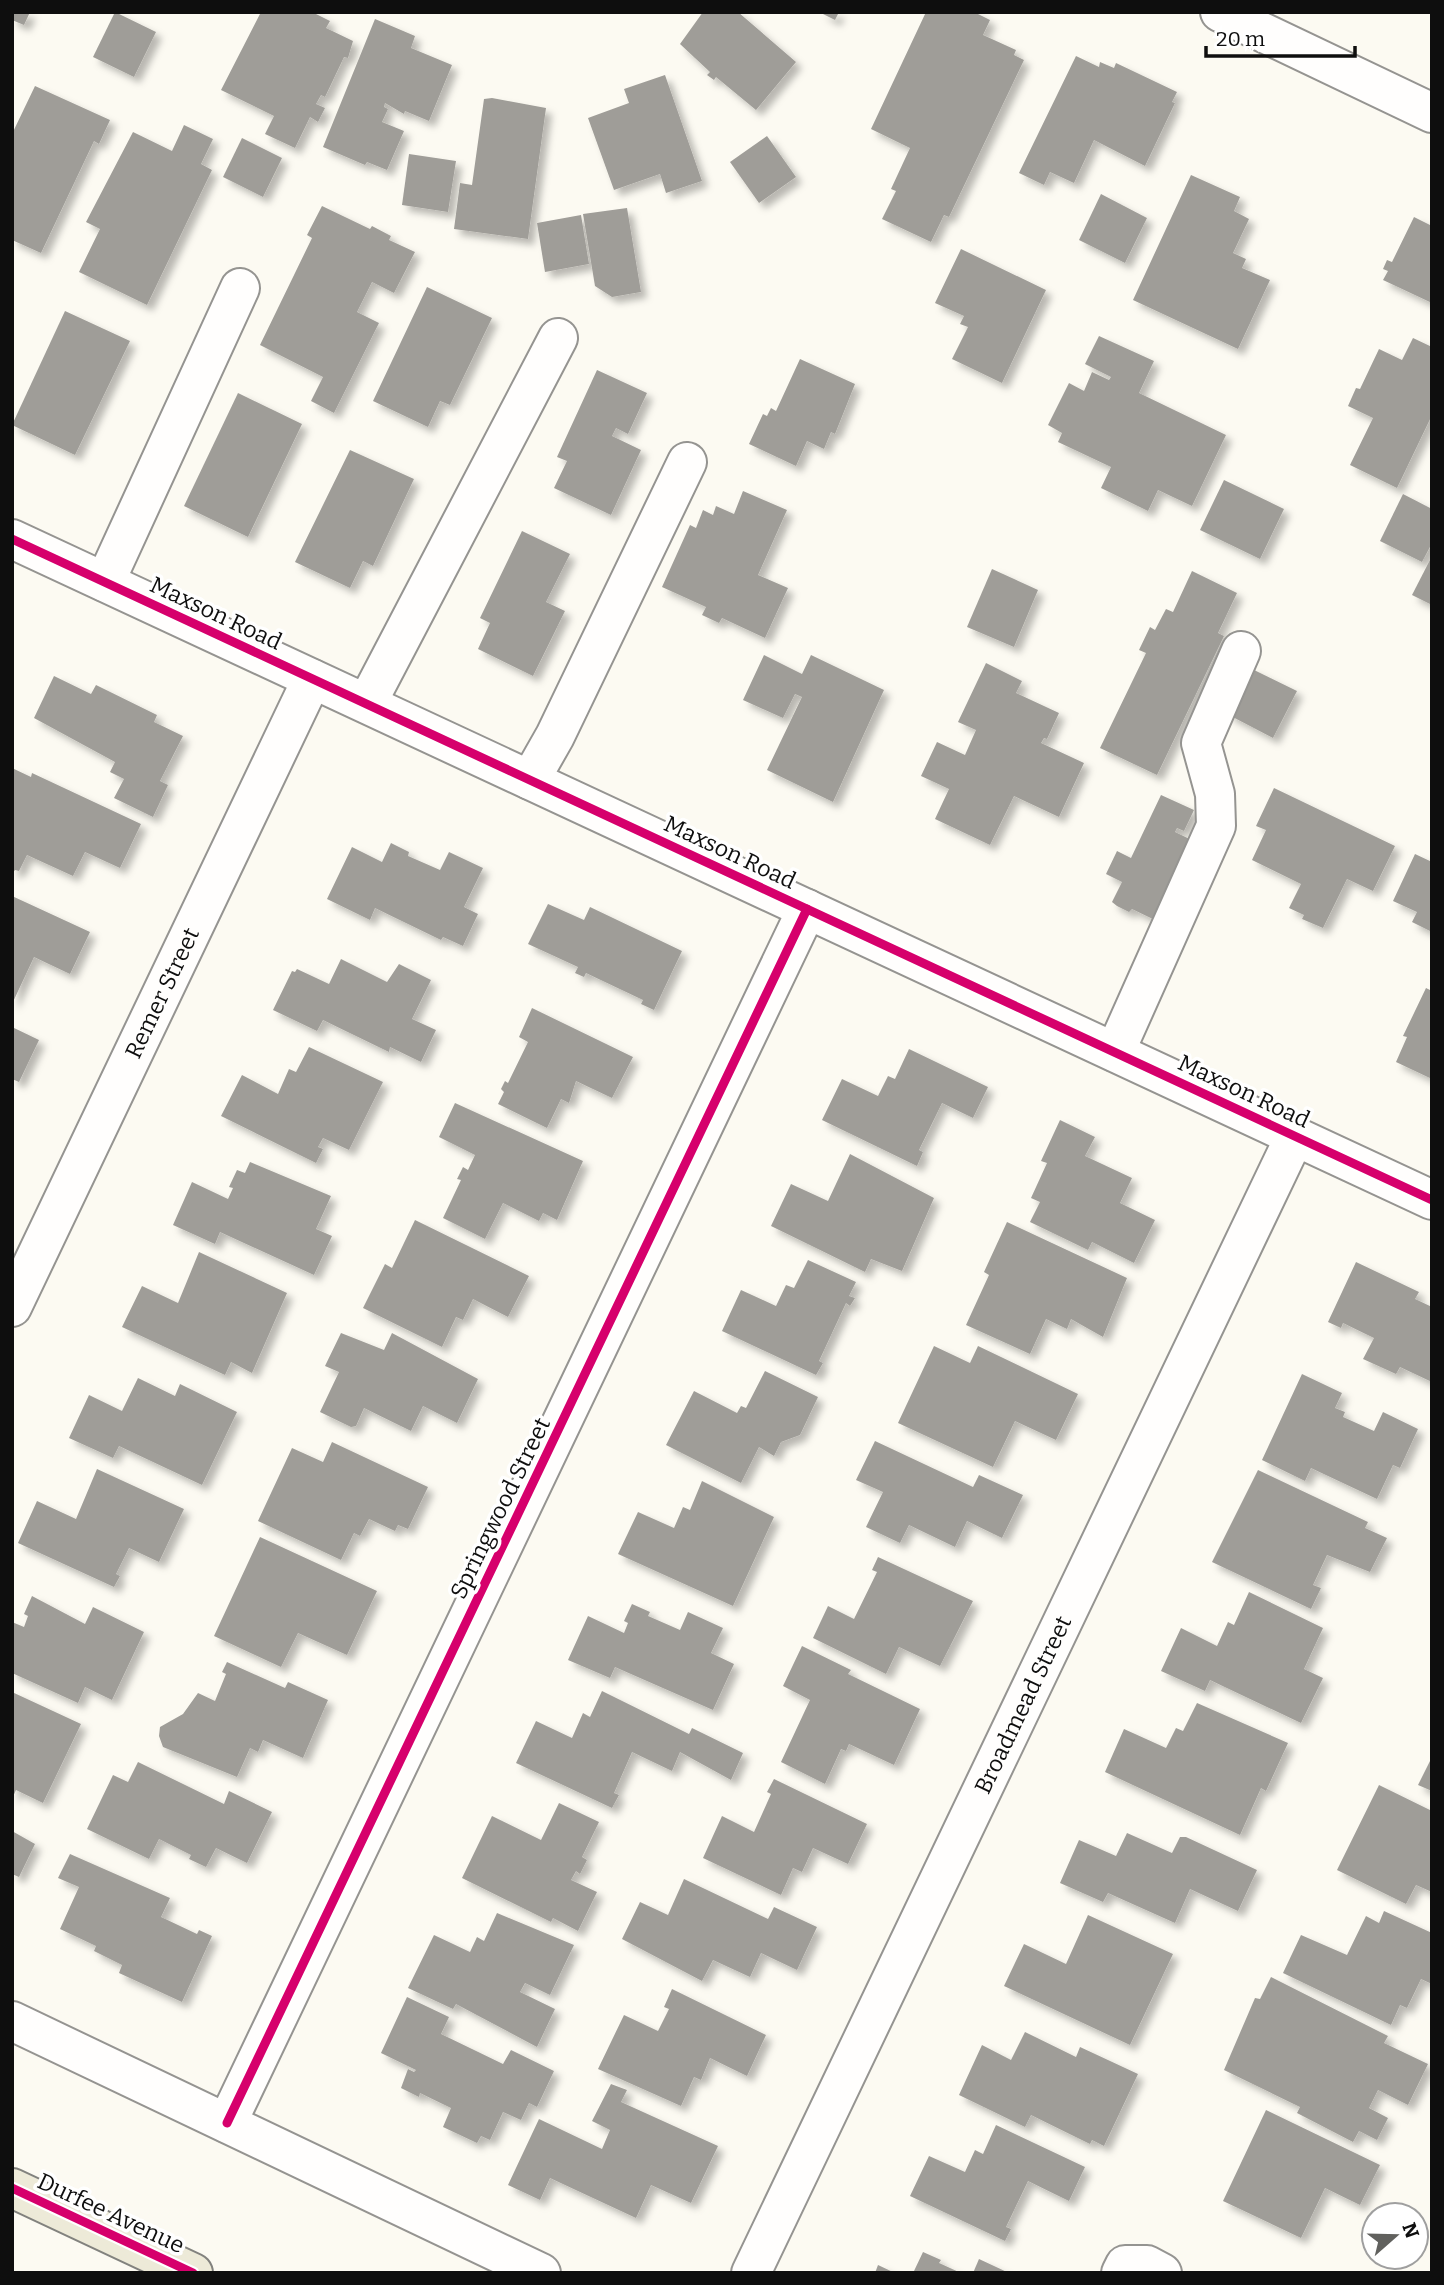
<svg xmlns="http://www.w3.org/2000/svg" width="1444" height="2285" viewBox="0 0 1444 2285" font-family="Bitter,serif">
<defs>
<filter id="shadow"><feDropShadow dx="6" dy="6" stdDeviation="3.5" flood-color="#0004"/></filter>
</defs>
<rect width="100%" height="100%" fill="#fcfaf2"/>
<g fill="#9f9d98" filter="url(#shadow)">
<path d="M12 12H30L24 25 12 20Z"/>
<path d="M115 12 156 32 134 77 93 57Z"/>
<path d="M261 12H312L330 21 326 28 353 41 348 58 344 57 325 97 321 95 316 104 325 108 318 122 310 117 295 148 265 134 274 116 221 90Z"/>
<path d="M703 12H738L796 62 756 110 716 77 714 80 707 75 710 72 680 44Z"/>
<path d="M819 12H839L835 20Z"/>
<path d="M926 12H974L990 20 983 35 1016 50 1014 55 1024 60 949 217 944 215 931 242 882 219 896 191 891 189 910 148 871 129Z"/>
<path d="M375 19 415 36 411 48 452 65 429 121 405 111 404 114 385 103 384 107 388 109 382 122 404 131 387 170 367 162 365 165 323 147Z"/>
<path d="M1076 56 1099 67 1100 62 1114 68 1116 63 1177 92 1172 102 1175 103 1145 166 1094 140 1074 183 1050 172 1044 185 1019 173Z"/>
<path d="M665 75 702 181 666 193 660 174 614 190 588 118 629 103 624 89Z"/>
<path d="M35 86 110 120 99 144 94 141 41 253 12 240V134Z"/>
<path d="M492 98 546 108 528 239 454 229 460 183 472 185 484 99Z"/>
<path d="M184 125 213 139 201 164 212 170 147 305 79 272 100 229 86 222 133 132 172 151Z"/>
<path d="M767 136 796 177 759 203 730 162Z"/>
<path d="M242 138 282 158 263 197 223 177Z"/>
<path d="M409 154 456 161 448 212 402 205Z"/>
<path d="M1191 175 1240 197 1234 211 1249 219 1233 253 1246 259 1242 268 1270 280 1238 349 1133 300Z"/>
<path d="M1101 194 1147 218 1125 263 1079 240Z"/>
<path d="M322 206 370 229 372 226 391 236 389 240 415 252 394 293 372 282 357 312 379 323 334 413 311 401 323 377 260 345 312 238 307 235Z"/>
<path d="M627 208 641 292 612 297 595 286 583 214Z"/>
<path d="M581 215 589 264 545 272 537 223Z"/>
<path d="M1414 217 1432 226V303L1383 280 1388 271 1383 269 1387 260 1392 262Z"/>
<path d="M961 249 1046 290 1002 383 952 359 968 327 960 324 964 316 935 303Z"/>
<path d="M427 287 492 318 450 405 440 401 428 427 373 401Z"/>
<path d="M65 311 130 341 75 455 12 425Z"/>
<path d="M1099 336 1154 361 1139 393 1226 435 1192 506 1158 490 1148 511 1101 488 1111 467 1058 442 1062 433 1048 425 1069 383 1084 391 1092 372 1109 380 1111 377 1085 364Z"/>
<path d="M1413 338 1432 347V415L1397 488 1350 465 1373 418 1348 406 1356 388 1360 389 1379 349 1402 360Z"/>
<path d="M800 359 855 384 835 434 831 432 824 449 807 441 796 466 749 444 763 414 767 416 771 408 776 411Z"/>
<path d="M597 370 647 393 628 434 616 428 612 436 641 450 611 515 554 488 567 461 557 457Z"/>
<path d="M238 393 302 424 248 537 184 506Z"/>
<path d="M350 450 414 479 373 566 363 561 350 588 295 562Z"/>
<path d="M1224 480 1284 509 1260 559 1200 530Z"/>
<path d="M743 491 787 510 758 575 788 588 765 638 722 618 719 623 702 615 706 607 662 587 690 525 696 528 703 510 713 515 716 506 734 514Z"/>
<path d="M1403 494 1432 509V543L1422 562 1380 541Z"/>
<path d="M522 531 570 554 546 602 565 611 533 676 478 649 490 623 480 618Z"/>
<path d="M1432 556V605L1412 595Z"/>
<path d="M992 569 1038 590 1014 647 967 627Z"/>
<path d="M1192 571 1237 593 1218 633 1224 636 1157 775 1100 748 1146 653 1139 650 1150 627 1155 630 1166 609 1173 612Z"/>
<path d="M764 655 802 674 811 655 884 690 833 802 767 770 802 697 795 694 783 718 743 700Z"/>
<path d="M986 663 1022 681 1016 693 1059 713 1047 739 1044 738 1041 743 1084 763 1059 817 1014 796 990 845 935 819 949 789 921 776 937 742 965 755 976 730 958 722Z"/>
<path d="M1250 668 1297 691 1273 738 1227 714Z"/>
<path d="M54 676 91 694 96 685 157 715 154 722 183 736 160 781 168 785 153 817 114 798 124 779 110 772 115 762 34 718Z"/>
<path d="M12 768 31 777 32 773 141 824 120 868 85 852 73 876 27 855 19 871 15 870 12 874Z"/>
<path d="M1274 788 1395 846 1373 891 1347 879 1323 928 1302 919 1304 915 1289 908 1301 884 1252 860 1266 830 1256 826Z"/>
<path d="M1161 795 1194 810 1184 831 1177 828 1175 832 1204 846 1155 920 1132 909 1129 912 1117 906 1112 902 1122 882 1106 874 1117 851 1131 858Z"/>
<path d="M391 843 409 852 408 856 440 870 449 852 483 868 464 907 478 914 463 946 443 937 441 940 375 908 370 920 327 899 352 847 382 862Z"/>
<path d="M1415 854 1432 862V932L1412 922 1417 912 1393 901Z"/>
<path d="M12 896 90 932 70 974 34 957 12 1004Z"/>
<path d="M548 904 584 920 590 907 682 951 654 1010 641 1004 643 1000 586 973 584 977 575 973 578 967 528 944Z"/>
<path d="M341 959 387 982 399 964 431 980 412 1019 436 1030 421 1062 390 1047 389 1052 323 1020 317 1031 273 1010 292 971 295 972 297 969 329 984Z"/>
<path d="M1426 988 1432 991V1079L1396 1062 1407 1037 1403 1036Z"/>
<path d="M532 1008 633 1057 612 1098 576 1081 569 1103 561 1099 547 1128 498 1104 504 1092 501 1089 505 1081 508 1083 528 1042 519 1037Z"/>
<path d="M12 1027 39 1040 19 1082 12 1079Z"/>
<path d="M309 1047 383 1082 349 1150 323 1138 318 1147 323 1149 316 1163 221 1116 242 1075 278 1094 289 1069 296 1072Z"/>
<path d="M909 1049 988 1087 973 1118 942 1103 919 1150 923 1152 917 1166 822 1120 842 1079 878 1096 888 1076 895 1079Z"/>
<path d="M455 1103 583 1161 557 1220 543 1213 539 1221 503 1203 485 1239 443 1218 461 1180 457 1179 463 1167 468 1170 475 1155 439 1137Z"/>
<path d="M1060 1120 1095 1137 1085 1156 1132 1178 1120 1203 1155 1220 1134 1263 1092 1242 1088 1250 1030 1222 1040 1202 1031 1198 1047 1163 1041 1161Z"/>
<path d="M850 1154 934 1198 902 1271 871 1259 865 1272 771 1226 791 1184 828 1201Z"/>
<path d="M250 1162 331 1196 316 1229 332 1236 314 1275 220 1232 215 1244 173 1225 192 1182 228 1199 233 1188 229 1187 237 1170 245 1173Z"/>
<path d="M415 1220 529 1276 508 1317 473 1299 463 1320 456 1317 442 1347 363 1308 385 1264 392 1268Z"/>
<path d="M1007 1222 1127 1278 1103 1337 1071 1319 1067 1329 1046 1319 1030 1354 966 1325 989 1275 984 1272Z"/>
<path d="M199 1252 287 1293 252 1373 231 1362 225 1375 122 1327 142 1286 178 1303Z"/>
<path d="M808 1260 856 1282 849 1296 855 1298 850 1306 846 1303 819 1361 823 1363 816 1375 722 1331 741 1290 776 1306 786 1285 794 1288Z"/>
<path d="M1356 1262 1419 1292 1415 1299 1432 1307V1382L1400 1367 1396 1374 1363 1359 1374 1338 1343 1323 1341 1328 1328 1322Z"/>
<path d="M341 1333 384 1350 392 1333 478 1379 457 1423 423 1406 411 1431 364 1408 356 1426 351 1427 320 1412 339 1372 325 1366Z"/>
<path d="M934 1346 970 1363 978 1346 1078 1394 1056 1440 1015 1421 993 1467 898 1423Z"/>
<path d="M765 1371 818 1397 800 1435 781 1442 774 1456 759 1447 741 1483 666 1445 694 1391 737 1413 741 1406 746 1408Z"/>
<path d="M1302 1374 1342 1393 1335 1408 1345 1412 1343 1417 1374 1431 1383 1412 1418 1429 1400 1468 1393 1465 1377 1499 1311 1468 1305 1481 1262 1460Z"/>
<path d="M138 1378 175 1396 180 1384 237 1412 202 1485 119 1446 113 1458 69 1438 89 1395 122 1411Z"/>
<path d="M875 1441 973 1487 979 1475 1023 1495 1002 1538 967 1521 955 1547 909 1525 900 1543 866 1527 883 1492 856 1480Z"/>
<path d="M332 1442 428 1487 408 1529 398 1525 395 1531 369 1519 360 1536 354 1533 341 1560 258 1521 292 1448 323 1462Z"/>
<path d="M97 1469 184 1509 159 1562 129 1548 116 1574 120 1576 114 1587 18 1543 37 1501 76 1519Z"/>
<path d="M1258 1470 1368 1522 1365 1528 1387 1538 1370 1572 1327 1555 1313 1585 1321 1588 1311 1609 1212 1562Z"/>
<path d="M702 1481 774 1517 733 1606 618 1554 638 1512 674 1528 683 1507 690 1510Z"/>
<path d="M260 1537 377 1591 347 1655 298 1633 281 1667 214 1636Z"/>
<path d="M878 1557 973 1601 940 1666 899 1647 886 1674 813 1638 828 1606 854 1619 877 1572 872 1570Z"/>
<path d="M1249 1592 1323 1628 1304 1669 1323 1678 1301 1723 1210 1680 1205 1691 1161 1671 1181 1628 1217 1646 1228 1622 1234 1625Z"/>
<path d="M32 1596 85 1624 93 1607 144 1632 112 1700 85 1687 78 1703 12 1673V1622L24 1627 28 1616 24 1614Z"/>
<path d="M632 1604 650 1612 648 1616 680 1630 688 1612 723 1628 711 1653 734 1664 713 1710 615 1667 610 1678 568 1660 588 1616 624 1633 628 1623 624 1621Z"/>
<path d="M802 1646 851 1670 848 1674 920 1709 894 1765 849 1744 846 1751 841 1749 825 1784 781 1762 810 1700 783 1686Z"/>
<path d="M227 1662 285 1688 288 1682 328 1700 303 1758 263 1740 258 1752 250 1748 237 1777 163 1747 159 1736 160 1727 183 1714 198 1693 215 1701 226 1674 222 1672Z"/>
<path d="M602 1691 689 1734 692 1728 743 1753 731 1780 680 1752 672 1771 632 1752 614 1793 619 1795 612 1808 516 1763 536 1721 572 1738 583 1713 590 1717Z"/>
<path d="M12 1692 81 1724 43 1803 16 1790 12 1799Z"/>
<path d="M1197 1703 1288 1743 1266 1791 1261 1788 1240 1835 1105 1772 1124 1729 1166 1748 1176 1728 1183 1731Z"/>
<path d="M1432 1757V1791L1418 1785Z"/>
<path d="M138 1762 224 1804 229 1791 272 1812 247 1863 216 1848 206 1867 189 1859 191 1855 159 1839 149 1859 87 1829 113 1775 128 1782Z"/>
<path d="M774 1779 867 1824 848 1864 813 1848 802 1872 793 1868 781 1895 703 1858 722 1816 754 1832 771 1794 767 1792Z"/>
<path d="M1379 1785 1432 1811V1892L1416 1885 1406 1904 1337 1870Z"/>
<path d="M559 1803 599 1822 582 1857 587 1860 580 1874 576 1871 571 1880 597 1892 578 1931 553 1918 551 1922 462 1878 492 1816 541 1840Z"/>
<path d="M12 1831 35 1844 19 1877 12 1874Z"/>
<path d="M1127 1833 1172 1853 1180 1837H1186L1257 1870 1238 1911 1190 1889 1175 1923 1108 1893 1103 1902 1060 1883 1079 1840 1116 1856Z"/>
<path d="M70 1854 170 1898 161 1917 197 1934 199 1930 212 1936 182 2002 119 1973 122 1965 94 1951 96 1946 60 1929 79 1887 58 1878Z"/>
<path d="M684 1879 768 1919 774 1907 817 1927 797 1970 761 1953 750 1977 713 1960 702 1981 622 1939 640 1902 668 1915Z"/>
<path d="M1384 1911 1432 1933V1984L1421 1979 1407 2008 1400 2005 1391 2025 1283 1973 1301 1935 1347 1955 1366 1916 1379 1923Z"/>
<path d="M497 1913 574 1945 550 1995 525 1983 520 1992 555 2009 537 2047 456 2004 453 2009 408 1988 434 1935 470 1952 477 1937 484 1941Z"/>
<path d="M1088 1915 1173 1954 1130 2045 1004 1986 1024 1944 1066 1964Z"/>
<path d="M1271 1977 1388 2036 1384 2043 1428 2064 1408 2105 1378 2090 1369 2108 1388 2118 1377 2140 1359 2131 1353 2142 1297 2113 1300 2107 1224 2070 1255 1998 1260 1999Z"/>
<path d="M672 1989 766 2035 747 2076 710 2058 701 2080 694 2077 681 2106 598 2069 624 2015 658 2031 669 2009 664 2007Z"/>
<path d="M407 1997 449 2017 441 2034 503 2064 511 2050 554 2071 537 2107 529 2103 521 2120 503 2112 490 2140 481 2136 477 2143 443 2127 451 2108 420 2093 419 2097 401 2088 408 2069 414 2072 416 2070 381 2053Z"/>
<path d="M1025 2032 1076 2057 1080 2047 1138 2074 1104 2146 1092 2140 1090 2144 1031 2115 1025 2127 959 2095 982 2045 1011 2060Z"/>
<path d="M611 2084 627 2090 621 2102 718 2146 691 2203 651 2185 636 2218 550 2178 540 2200 508 2185 539 2119 602 2149 610 2130 592 2121Z"/>
<path d="M1266 2110 1380 2165 1360 2205 1325 2188 1301 2238 1223 2201Z"/>
<path d="M996 2125 1085 2167 1069 2201 1028 2181 1006 2227 1011 2229 1005 2241 910 2196 929 2156 965 2172 975 2150 983 2154Z"/>
<path d="M923 2252 941 2260 939 2263 961 2273 914 2271Z"/>
<path d="M979 2259 1009 2273H973Z"/>
<path d="M878 2265 895 2273H875Z"/>
</g>
<g fill="none" stroke-linecap="round" stroke-linejoin="round">
<g stroke="#959491" stroke-width="42">
<g id="minor">
<path d="M1220 12 1432 113"/>
<path d="M12 539 1432 1200"/>
<path d="M105 582 240 288"/>
<path d="M367 703 558 338"/>
<path d="M530 780 555 736 687 462"/>
<path d="M1115 1052 1216 826 1215 794 1201 743 1241 651"/>
<path id="s1" d="M12 1307 312 679"/>
<path d="M12 2021 541 2273"/>
<path d="M227 2123 807 909"/>
<path id="s2" d="M751 2273 1295 1136"/>
<path d="M1121 2273 1125 2265H1147L1162 2273"/>
</g>
</g>
<g stroke="#82827e" stroke-width="42">
<path id="major" d="M12 2188 193 2273"/>
</g>
<use href="#minor" stroke="#fffefd" stroke-width="38"/>
<use href="#major" stroke="#edead8" stroke-width="38"/>
<g stroke="#fff" stroke-width="13">
<g id="cycleway">
<path d="M12 539 1432 1200"/>
<path d="M227 2123 807 909"/>
<path d="M12 2188 193 2273"/>
</g>
</g>
<use href="#cycleway" stroke="#d6006c" stroke-width="9"/>
</g>
<g text-anchor="middle" dominant-baseline="central" stroke-width="7" stroke-linejoin="round" paint-order="stroke">
<g font-size="23" fill="#0e0e0e" stroke="#fff">
<text transform="translate(216 613) rotate(25)">Maxson Road</text>
<text transform="translate(730 852) rotate(25)">Maxson Road</text>
<text stroke="none"><textPath href="#s1" startOffset="348">Remer Street</textPath></text>
<text transform="translate(1244 1091) rotate(25)">Maxson Road</text>
<text transform="translate(500 1508) rotate(-64)">Springwood Street</text>
<text stroke="none"><textPath href="#s2" startOffset="630">Broadmead Street</textPath></text>
<text transform="translate(111 2213) rotate(25)">Durfee Avenue</text>
</g>
</g>
<rect width="1444" height="2285" fill="none" stroke="#0e0e0e" stroke-width="28"/>
<g transform="translate(1395 2236) rotate(70)"><circle r="33" fill="#ffffff" stroke="#9f9f9f" stroke-width="2"/>
<path d="M0-5L12 26L0 18L-12 26Z" fill="#61615e"/>
<text y="-10" font-size="19" font-weight="bold" text-anchor="middle" fill="#0e0e0e">N</text>
</g>
<path d="M1206 46v10h149v-10" fill="none" stroke="#0e0e0e" stroke-width="3.5"/>
<text x="1216" y="46" font-size="21" fill="#0e0e0e" stroke="#ffffff" stroke-width="5" paint-order="stroke">20 m</text>
</svg>
